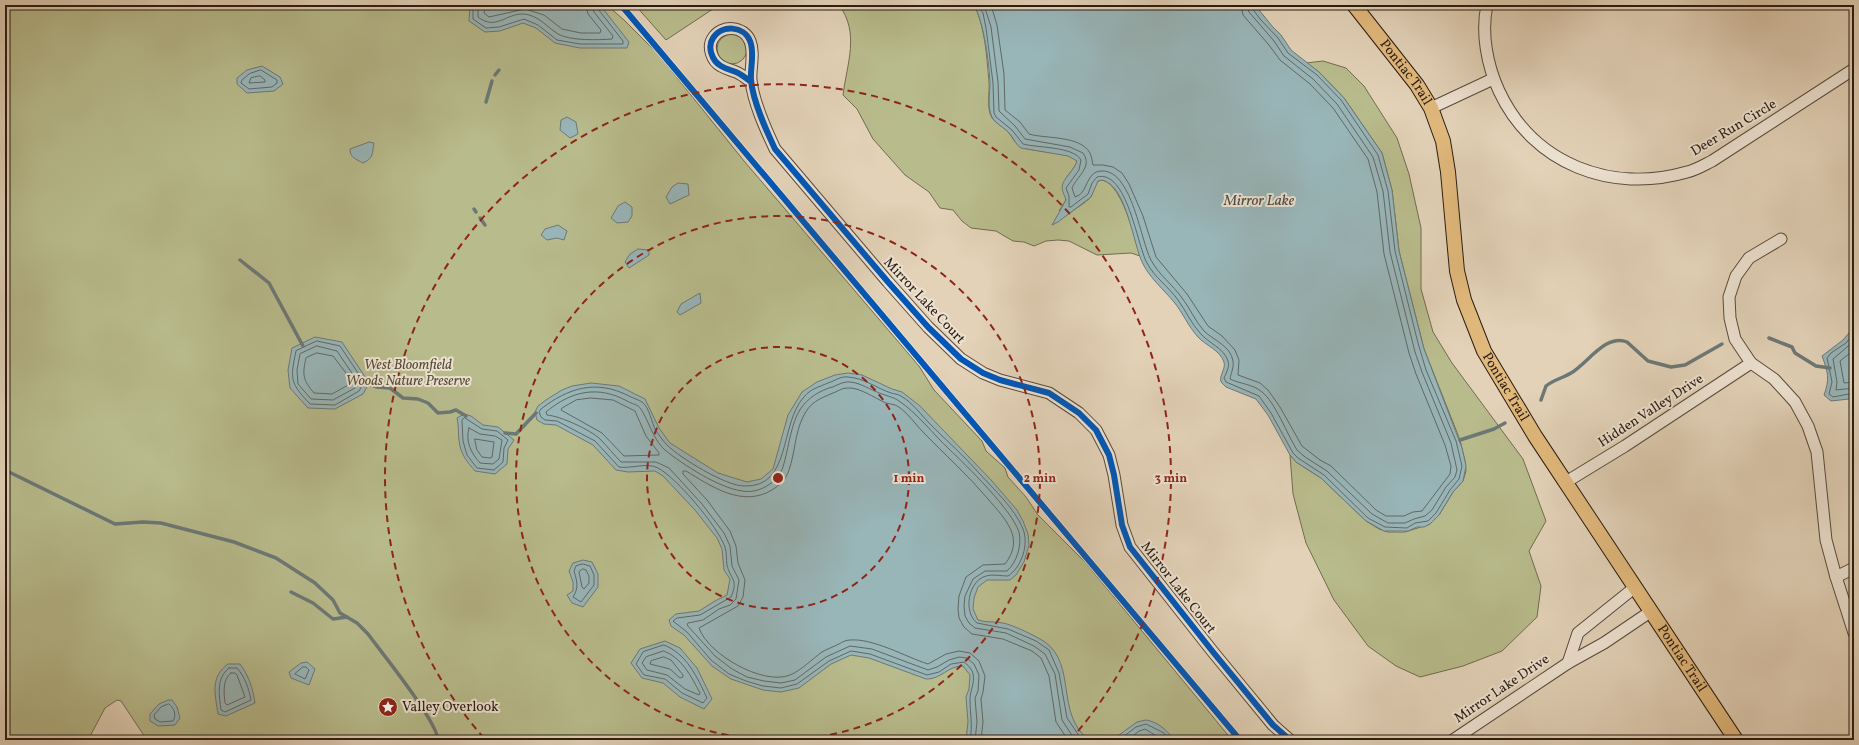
<svg xmlns="http://www.w3.org/2000/svg" width="1859" height="745" viewBox="0 0 1859 745" font-family="Vollkorn,serif">
<rect width="100%" height="100%" fill="#e3d2b8"/>
<filter id="stains"><feTurbulence type="fractalNoise" baseFrequency=".005" numOctaves="4"/><feColorMatrix values="0 0 0 0 .2 0 0 0 0 .09 0 0 0 0 .02 0 0 0 .5 -.17"/></filter>
<radialGradient id="worn" r=".72"><stop offset=".6" stop-color="#630" stop-opacity="0"/><stop offset="1" stop-color="#630" stop-opacity=".3"/></radialGradient>
<g fill="#b8bb8c" stroke="#706c4f">
<path d="M5 5H607L624 20 658 54 744 161 919 366 934 390 982 441 986 451 1005 468 1008 477 1026 497 1038 515 1085 562 1232 740H147L121 701 117 700 105 708 88 740H5Z"/>
<path d="M635 5H719L666 40Z"/>
<path d="M839 5H974C985 25 987 59 989 82 990 93 986 108 992 118 996 124 1004 127 1008 132 1012 136 1015 144 1020 146 1034 154 1068 149 1077 161 1075 169 1068 173 1065 181 1062 187 1065 194 1066 200L1059 211 1071 212 1084 203 1091 197 1095 185 1100 180C1121 179 1135 239 1140 256L1131 253 1097 255 1069 241 1058 240 1046 241 1034 246 1024 242 1013 241 996 231 971 228 962 221 953 210 940 208 929 192 905 175 873 139 857 109 843 95C847 63 860 33 839 5Z"/>
<circle cx="732" cy="49" r="15"/>
<path d="M1323 61 1346 68 1364 86 1397 138 1409 174 1421 228V289L1433 332 1452 363 1523 459 1546 521 1529 551 1541 586 1537 617 1502 651 1463 666 1420 677 1396 666 1368 646 1334 600 1306 543 1293 494 1290 455 1296 462 1321 478 1366 521 1379 529 1388 532H1405L1430 524 1439 515 1453 492 1463 481 1466 471 1465 461 1460 440 1424 349 1399 251 1392 190 1382 153 1344 98 1319 72 1306 63Z"/>
</g>
<g fill="#98b5b8" stroke="#6c7876">
<path d="M470 5H600L629 42 627 48H580L555 43 536 28 523 23 500 31 485 32 469 21Z"/>
<path d="M974 5H1255L1272 26 1281 35 1291 50 1319 72 1344 98 1382 153 1392 190 1399 251 1424 349 1462 448 1466 466 1463 481 1453 492 1439 515 1430 524 1424 527H1417L1408 531H1384L1366 521 1321 478 1296 462 1290 455 1268 415 1256 399 1226 387 1221 382C1219 375 1226 369 1224 362 1220 350 1205 345 1198 337 1188 326 1183 313 1174 302 1164 290 1150 278 1143 264 1133 245 1127 185 1102 180L1098 181 1091 197 1058 222 1052 225 1066 200C1065 196 1062 192 1062 187 1063 178 1074 171 1077 161L1068 156 1021 148C1016 145 1014 139 1010 134 1005 128 996 124 992 117 987 107 990 94 990 83 989 62 984 23 974 5Z"/>
<path d="M262 66 280 77 283 84 274 91 247 93 237 84V78L247 70Z"/>
<path d="M567 117 576 122 578 134 570 138 560 130 561 120Z"/>
<path d="M369 142 374 143C372 153 374 158 363 163 356 159 350 158 350 149Z"/>
<path d="M678 183 688 184 689 195 670 204 666 197 672 187Z"/>
<path d="M625 202 632 207V216L628 222 617 223 611 218 618 206Z"/>
<path d="M558 225 567 231 564 240 557 238 547 240 541 235 545 229Z"/>
<path d="M638 249 649 250V255L629 268 625 262 630 254Z"/>
<path d="M700 293 701 303 680 315 677 312 681 304Z"/>
<path d="M1854 327V396L1849 399 1831 401 1824 395C1830 379 1828 372 1822 356L1843 340Z"/>
<path d="M315 337 342 342 369 383 363 394 335 409 308 408 290 388 288 370 292 348Z"/>
<path d="M848 373 862 375 892 389 902 392 920 406 992 481 1017 510 1023 521 1028 534 1029 545 1024 562 1016 575 1010 580H987L978 587 974 598 973 609 978 620C986 623 994 621 1003 623 1013 625 1036 636 1045 642 1077 665 1055 714 1089 740H966L968 722 966 697 969 689 970 675 963 666C949 665 940 680 926 679L869 658 851 655 831 664 799 688 781 692 763 690 731 679 712 666 684 635 671 626 669 620 676 614 699 611 715 601 727 595 730 579 724 570 722 549 717 538 695 510 663 476 655 471 628 472 616 470 593 445 556 425 544 424 537 420 535 412 538 406 546 400 562 390 572 386 591 383 619 386 645 399 659 428 670 443 718 473 747 482 761 479 773 469 788 415 802 392 817 382 835 375Z"/>
<path d="M464 414 471 416 483 425 498 427 514 440 508 449 507 464 495 474 475 471C467 462 460 453 459 440 458 433 459 426 457 418Z"/>
<path d="M583 560 592 562 598 574V587L583 607 572 603 567 595 573 591V582L569 571 573 563Z"/>
<path d="M665 641 680 648 697 668 712 699 704 709 680 697 663 683 642 678 631 663 640 649Z"/>
<path d="M307 662 315 669 309 685 291 678 289 672 301 663Z"/>
<path d="M228 664H240C249 676 253 689 255 703L226 716 218 714C215 694 210 677 228 664Z"/>
<path d="M168 700H172L177 707 180 718 175 725 158 726 150 721V714L159 704Z"/>
<path d="M1146 720C1158 722 1167 730 1174 740H1112L1137 722Z"/>
</g>
<g fill="none" stroke-linecap="round" stroke-linejoin="round">
<g stroke="#606865" stroke-width="1">
<path d="M473 5V19L486 28 499 27 524 19 538 25 557 40 580 44H623V41L598 9 597 5"/>
<path d="M478 5V17C496 31 506 13 524 14 538 15 547 27 558 34 570 41 599 40 612 39L613 36 594 12 592 5"/>
<path d="M485 5 484 13 489 17 525 9 544 15 562 29 581 33H600L601 30 588 14 586 5"/>
<path d="M978 5 983 13 986 28 993 83 994 113 996 117 1012 130 1023 144C1037 148 1073 146 1081 160L1079 170 1066 188 1069 196V207H1071L1088 194 1092 183 1097 177C1127 169 1137 245 1147 263 1154 277 1169 287 1178 300 1186 311 1191 323 1200 333 1208 343 1224 348 1228 361 1230 367 1226 373 1224 378L1226 382 1259 396 1271 413 1293 453 1298 458 1324 475 1368 518 1385 527 1407 528 1415 523 1428 521 1436 513 1450 490 1459 479 1462 466 1456 441 1426 370 1418 343 1395 251 1388 191 1378 155 1341 100 1317 75 1288 53 1278 38 1260 19 1252 8V5"/>
<path d="M984 5 991 27 998 82 999 111 1015 126 1025 139 1070 147 1083 153C1093 167 1077 176 1072 188L1075 197C1087 194 1085 178 1096 172 1131 161 1140 240 1151 260 1158 274 1173 285 1182 298 1190 308 1195 321 1204 331 1213 340 1231 346 1233 361 1234 367 1231 373 1230 379 1240 384 1253 384 1262 392 1275 402 1287 434 1297 450L1305 457 1327 471 1372 514 1388 523H1405L1414 519 1425 516 1432 510 1446 487 1455 477 1457 470 1451 443 1422 372 1415 352 1390 252 1383 191 1373 157 1337 104 1313 79 1284 56 1274 41 1249 12 1247 5"/>
<path d="M991 5 997 25 1004 74 1005 110 1020 122 1029 134C1045 139 1080 135 1090 153 1092 157 1092 162 1093 165H1103L1113 167 1122 173 1129 184 1143 216 1156 257 1187 294 1208 326 1222 336 1235 350 1239 360 1238 375 1260 383 1268 390 1280 407 1302 446 1320 460 1331 466 1376 510 1386 516H1404L1413 512 1422 511 1450 474 1451 466 1445 445 1416 374 1409 353 1384 254 1377 192 1368 159 1333 108 1310 84 1280 60 1269 45 1243 15 1241 5"/>
<path d="M261 70 277 80V83L272 87 249 89 241 83 242 80 249 74Z"/>
<path d="M260 76 265 80V82L249 83 251 78Z"/>
<path d="M1854 333 1846 343 1831 353 1827 358 1832 382 1829 394 1833 397 1854 393"/>
<path d="M317 341 340 346 364 382 359 391 335 405 310 404C290 383 290 379 296 351Z"/>
<path d="M1854 341 1833 359 1837 382 1836 390 1854 388"/>
<path d="M317 346 337 351 358 382 355 388 333 400 311 399 298 384 297 370 300 354Z"/>
<path d="M1854 350 1840 361 1844 383 1854 382"/>
<path d="M317 353 333 356 346 373 350 384 332 394 314 393C303 380 302 375 306 358Z"/>
<path d="M591 398 613 400 635 411 646 436 659 453V455L624 456 602 433 561 410 562 408 576 400Z"/>
<path d="M465 418 482 429 497 431 508 440 504 448 503 462 494 470 477 468 467 455 463 441 462 420Z"/>
<path d="M469 428 480 434 495 436 502 440 499 459 493 464 480 463C471 453 465 441 469 428Z"/>
<path d="M475 439 494 442 492 457 490 458 482 457 477 450Z"/>
<path d="M583 564 590 566 594 575V585L581 602 573 597C579 588 577 581 574 571L576 566Z"/>
<path d="M583 569 586 570 589 576V583L584 589 582 587 579 572Z"/>
<path d="M664 645C687 654 697 677 707 698L703 703 682 693 665 679 644 675 636 664 643 652Z"/>
<path d="M664 651C682 658 691 676 700 693L699 695 685 689 667 675 647 670 642 663 646 657Z"/>
<path d="M664 657 671 660 683 675V677L680 678 670 669 650 664 651 661Z"/>
<path d="M303 667H306L309 670 305 679 295 674Z"/>
<path d="M229 668H237C245 677 249 689 251 700L225 712 221 710C219 695 216 678 229 668Z"/>
<path d="M231 673H235L237 675 245 697 227 705 225 703C224 693 222 680 231 673Z"/>
<path d="M169 704C174 708 177 715 173 721L160 722 155 719 154 715 161 707Z"/>
<path d="M970 740C973 726 970 713 970 699 970 691 975 683 973 674 972 669 968 665 964 662L951 664 939 672 927 675 870 654 851 651 829 661 797 684 781 688 763 686 746 681 729 674 711 660 687 632 673 621 677 618 700 615 731 597C739 579 730 579 727 565 726 559 727 553 725 547 718 527 677 478 658 468 647 462 631 469 619 467L595 441 557 421 545 420 541 417 539 412 541 409C568 388 596 379 629 396 633 398 639 400 642 402 650 408 651 422 656 431 659 435 663 441 667 445 680 458 726 486 744 486 792 488 779 424 804 397 810 389 819 387 828 383 835 381 840 376 848 377 864 378 876 388 891 393 894 394 898 394 901 396 913 403 921 415 931 425 947 441 964 456 979 473 994 490 1014 507 1023 529 1029 544 1022 567 1008 576 1001 576 993 574 986 576 968 581 963 612 977 623L1008 629 1036 641 1049 650 1059 673 1067 718 1082 740"/>
<path d="M975 740 977 722 975 698 978 691 979 675 974 664 967 658 959 657 949 660 937 667 928 670 872 649 850 646 826 657 795 680 781 683 764 681 747 677 732 669 715 656 687 625 688 623 703 620 719 609 730 605 736 599 739 580 732 566 730 546 724 533 702 504 669 468 656 462H621C614 455 607 446 600 439 591 430 560 416 547 415L546 412C571 391 598 385 627 401 630 403 635 404 638 406 646 412 652 439 665 450 682 464 719 488 742 491 759 494 777 483 783 467 788 450 790 431 797 415 804 401 815 393 829 388 835 387 839 383 846 382 857 381 867 388 877 392 883 395 894 397 899 401 916 412 934 435 949 449 967 466 1012 510 1019 532 1022 545 1017 562 1007 571H985L973 579 965 596 964 606 965 616 969 623 975 628 1006 633 1034 646 1045 654 1055 674 1062 720 1075 740"/>
<path d="M981 740 983 722 981 699 983 692 985 676 979 661 970 653 959 651 946 654 928 664C906 657 873 638 850 640 846 640 842 642 839 644 833 647 827 649 822 652 812 659 802 670 790 675 763 686 708 654 699 628L738 606 743 597 745 580 738 563 736 546 730 531 707 500 683 474V471H686C711 486 742 508 772 490 780 485 786 479 789 470 795 453 795 433 803 417 810 402 819 399 833 393 837 392 841 388 847 388 860 387 874 398 886 403 889 404 892 404 895 405 905 409 915 424 923 432 945 455 968 475 988 499 1006 520 1025 538 1005 564L983 565 966 577 959 596 958 609 959 618 964 627 972 634 1003 639 1032 651 1041 658 1049 676 1056 722 1068 740"/>
<path d="M1119 740 1136 727 1146 724 1164 733 1169 740"/>
<path d="M1128 740 1139 731 1145 729 1163 740"/>
</g>
<g stroke="#6c7876" stroke-width="3.5">
<path d="M495 75 499 70"/>
<path d="M486 102 492 81"/>
<path d="M474 209 476 212"/>
<path d="M480 218 485 225"/>
<path d="M240 260 269 283 303 346"/>
<path d="M1769 338 1792 347 1795 353 1816 366 1830 368"/>
<path d="M364 382 377 387 390 388 403 398 418 399 428 403 438 413 450 412 456 410 466 416"/>
<path d="M1541 400 1546 386C1553 380 1563 378 1571 373 1587 364 1606 333 1627 342L1648 361 1671 367 1685 365 1722 344"/>
<path d="M505 433 516 434 536 413"/>
<path d="M1460 440 1494 429 1505 423"/>
<path d="M5 470 115 524 143 522 161 523 234 542 276 558 315 583 333 600 340 613 357 623 368 634C382 653 437 721 438 740"/>
<path d="M291 592 313 603 333 619 347 617"/>
</g>
<g stroke="#584a3c" stroke-width="13">
<g id="minor">
<path d="M1487 5C1481 33 1487 65 1499 91 1533 164 1611 194 1687 172 1696 170 1704 165 1712 161L1854 69"/>
<path d="M751 82C746 78 741 74 736 72 731 70 726 69 721 66 712 61 707 47 713 38 722 24 744 26 750 41 755 53 750 68 751 80 753 102 766 130 775 149L888 282 928 327 961 359 983 373 1000 380 1049 393 1079 413 1096 430 1109 455 1114 475 1122 525 1130 547 1213 652 1273 725 1290 740"/>
<path d="M1431 108 1493 79"/>
<path d="M1781 239 1749 258 1736 276 1729 297 1730 318 1735 339 1751 363 1774 379 1795 402 1808 426 1817 452 1826 540 1836 577 1854 633"/>
<path d="M1566 482 1625 446 1751 363"/>
<path d="M1836 577 1854 568"/>
<path d="M1568 663 1578 633 1634 588"/>
<path d="M1453 740 1568 663 1604 643 1650 612"/>
</g>
</g>
<g stroke="#291c12" stroke-width="16">
<g id="major">
<path id="s1" d="M1354 5 1417 85 1431 108 1443 141 1448 172 1457 271 1464 300 1484 351 1535 436 1736 740"/>
</g>
</g>
<use href="#minor" stroke="#ede2d1" stroke-width="11"/>
<use href="#major" stroke="#e2b97c" stroke-width="14"/>
<g stroke="#ede2d1" stroke-width="8">
<g id="cycleway">
<path d="M621 5 1240 740"/>
<path d="M751 82C746 78 741 74 736 72 731 70 726 69 721 66 712 61 707 47 713 38 722 24 744 26 750 41 755 53 750 68 751 80 753 102 766 130 775 149L888 282 928 327 961 359 983 373 1000 380 1049 393 1079 413 1096 430 1109 455 1114 475 1122 525 1130 547 1213 652 1273 725 1290 740"/>
</g>
</g>
<use href="#cycleway" stroke="#0057b8" stroke-width="6"/>
</g>
<g fill="none" stroke="#8f2418" stroke-width="2" stroke-dasharray="7 5">
<circle cx="778" cy="478" r="131"/>
<path d="M776 740A262 262 0 1 1 780 740"/>
<path d="M484 738A393 393 0 1 1 1072 738"/>
</g>
<defs>
<g id="sight-disc" transform="scale(1)"><circle r="9.5" fill="#8f2418" stroke="#ede2d1"/><path d="M0-6L1.8-2.2L6-1.7L2.9 1.2L3.7 5.4L0 3.3L-3.7 5.4L-2.9 1.2L-6-1.7L-1.8-2.2Z" fill="#fff"/></g>
</defs>
<g fill-rule="evenodd">
<use href="#sight-disc" x="388" y="707"/>
</g>
<g text-anchor="middle" dominant-baseline="central" stroke-width="4" stroke-linejoin="round" paint-order="stroke">
<g font-size="14" fill="#291c12" stroke="#ede2d1">
<text stroke="none"><textPath href="#s1" startOffset="85">Pontiac Trail</textPath></text>
<text transform="translate(1734 128) rotate(-31)">Deer Run Circle</text>
<text transform="translate(924 301) rotate(47)">Mirror Lake Court</text>
<text stroke="none"><textPath href="#s1" startOffset="421">Pontiac Trail</textPath></text>
<text transform="translate(1651 411) rotate(-33)">Hidden Valley Drive</text>
<text transform="translate(1178 588) rotate(52)">Mirror Lake Court</text>
<text stroke="none"><textPath href="#s1" startOffset="745">Pontiac Trail</textPath></text>
<text transform="translate(1502 689) rotate(-34)">Mirror Lake Drive</text>
</g>
<g font-size="14" font-style="italic" fill="#544c37" stroke="#ede2d1">
<text x="408" y="365">West Bloomfield<tspan x="408" dy="16">Woods Nature Preserve</tspan></text>
</g>
<g font-size="14" fill="#291c12" stroke="#ede2d1" text-anchor="start">
<text x="402" y="707">Valley Overlook</text>
</g>
<g font-size="15" font-style="italic" fill="#4a4a44" stroke="#ede2d1">
<text x="1259" y="201">Mirror Lake</text>
</g>
</g>
<circle cx="778" cy="478" r="6" fill="#8f2418" stroke="#ede2d1" stroke-width="2"/>
<g font-size="12" text-anchor="middle" font-weight="bold" fill="#8f2418" stroke="#ede2d1" stroke-width="4" stroke-linejoin="round" paint-order="stroke">
<text x="909" y="482">1 min</text>
<text x="1040" y="482">2 min</text>
<text x="1171" y="482">3 min</text>
</g>
<rect width="1859" height="745" fill="none" stroke="#e3d2b8" stroke-width="20"/>
<rect x="6" y="6" width="1847" height="733" fill="none" stroke="#291c12" stroke-width="2"/>
<rect x="10" y="10" width="1839" height="725" fill="none" stroke="#291c12"/>
<rect width="100%" height="100%" filter="url(#stains)"/>
<rect width="100%" height="100%" fill="url(#worn)"/>
</svg>
